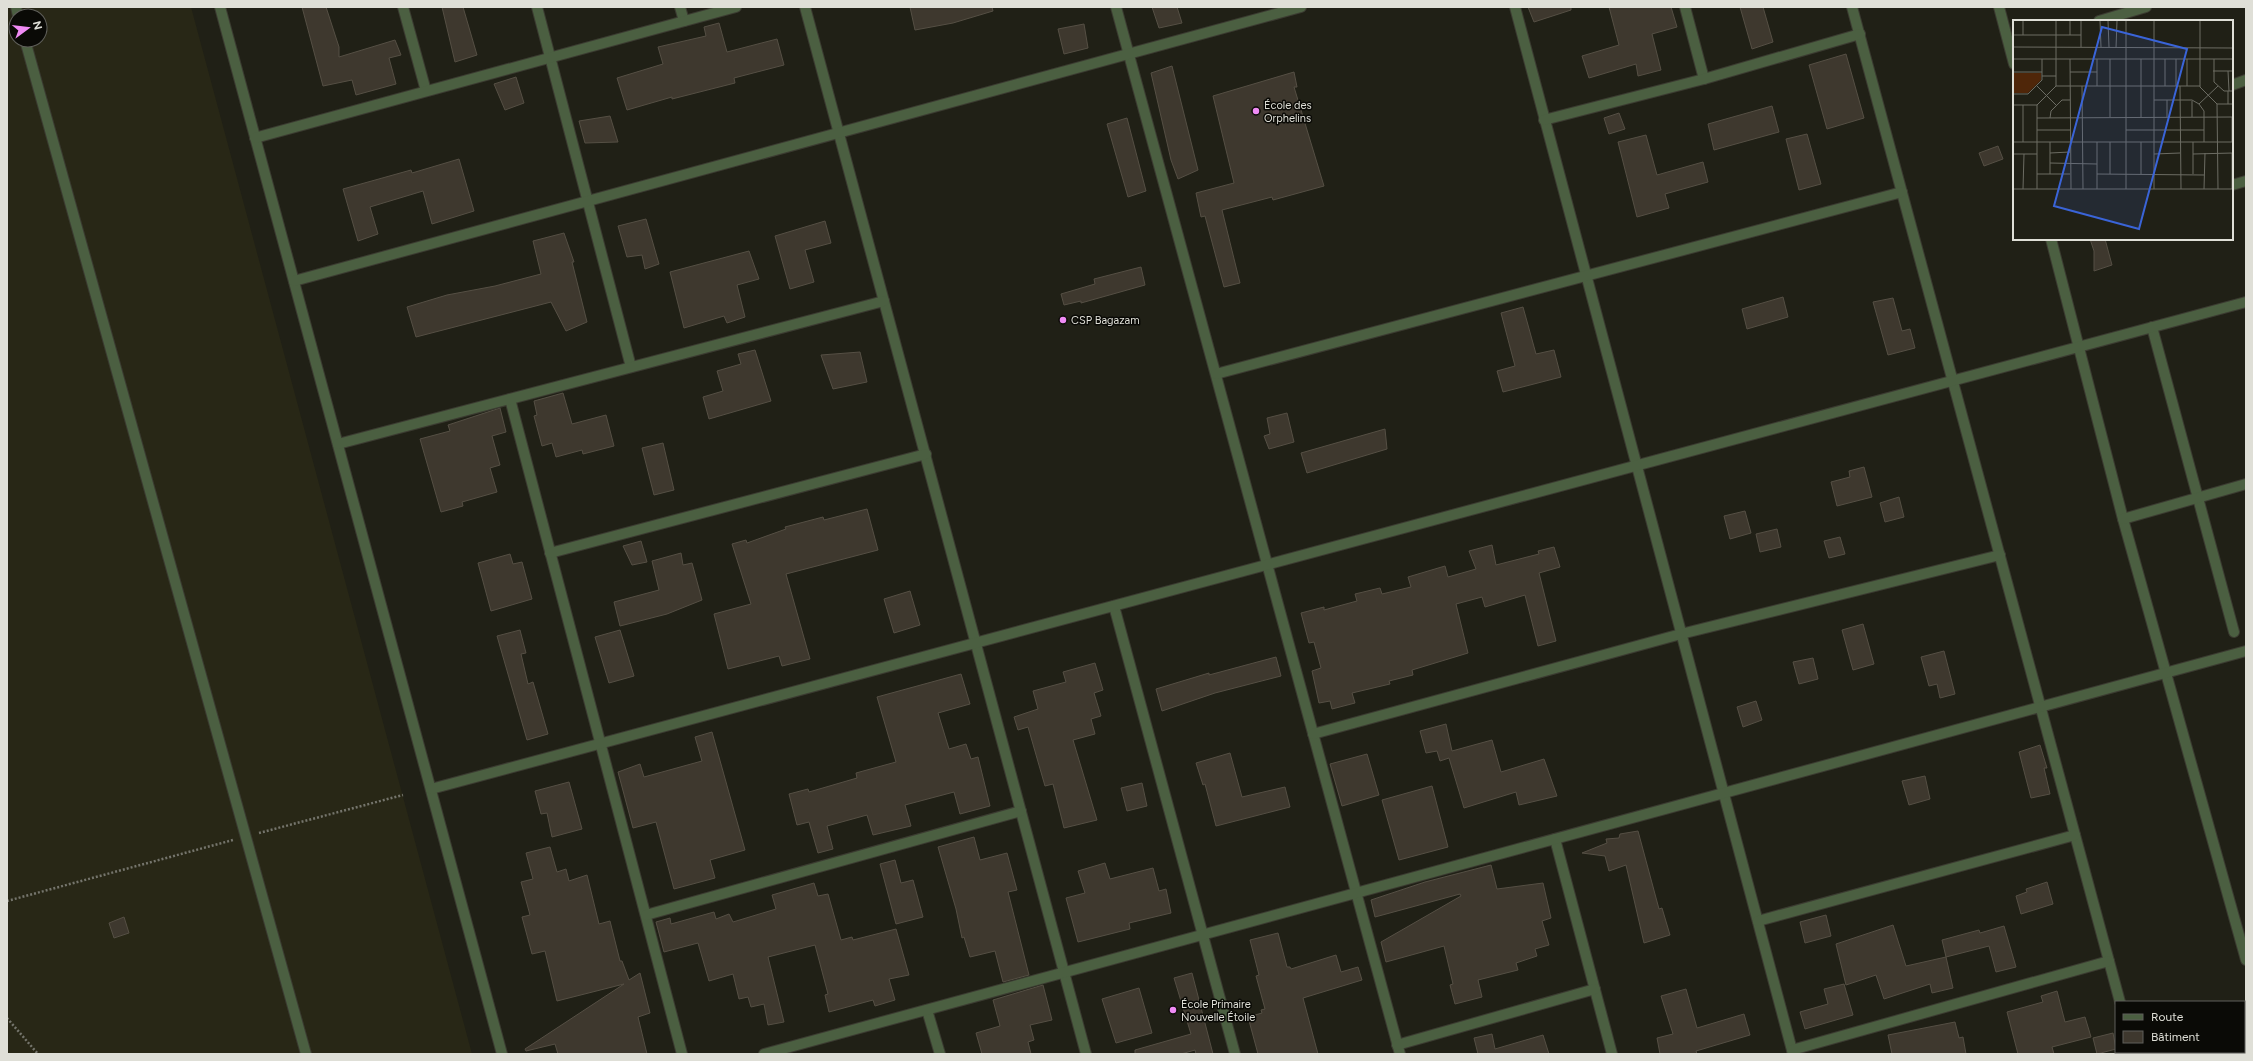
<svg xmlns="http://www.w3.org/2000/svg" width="2253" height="1061" viewBox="0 0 2253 1061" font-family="Figtree,sans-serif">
<rect width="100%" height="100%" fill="#202016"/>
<path fill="#282716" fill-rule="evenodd" d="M7 7H191L472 1054H7ZM16 16H40V40H16Z"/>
<g fill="#3e382e" stroke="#554f44">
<path d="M302 7H326L339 47V57L395 40 401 55 389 58 396 84 356 95 352 80 323 86Z"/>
<path d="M442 7H463L477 55 455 62Z"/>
<path d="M910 7H992L993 11 953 23 915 30Z"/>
<path d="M1152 7H1177L1182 23 1159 28Z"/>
<path d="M1528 7H1571V10L1534 22Z"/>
<path d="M1609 7H1671L1677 27 1652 34 1661 70 1638 76 1636 64 1589 78 1582 56 1619 45Z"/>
<path d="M1740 7H1763L1773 42 1752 49Z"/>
<path d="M719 23 727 52 777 39 784 65 734 78 735 83 672 99V97L627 110 617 78 663 64 658 47 706 36 704 27Z"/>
<path d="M1084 24 1088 48 1064 54 1058 29Z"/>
<path d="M1846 54 1864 118 1827 129 1809 65Z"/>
<path d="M1172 66 1198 170 1178 179 1171 160 1151 73Z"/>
<path d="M1294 72 1297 87H1294L1324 186 1273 200 1272 197 1222 210 1240 283 1224 287 1205 216 1201 217 1196 193 1234 183 1213 96Z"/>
<path d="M516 77 524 103 505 110 494 84Z"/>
<path d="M1772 106 1779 132 1714 150 1708 124Z"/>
<path d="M1619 113 1625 129 1609 134 1604 118Z"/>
<path d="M610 116 618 142 585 143 579 121Z"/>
<path d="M1127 118 1146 191 1128 197 1107 124Z"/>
<path d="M1807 134 1821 184 1799 190 1786 139Z"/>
<path d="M1646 135 1657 175 1703 162 1708 182 1665 194 1669 208 1637 217 1618 142Z"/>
<path d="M1998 146 2003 159 1984 166 1979 153Z"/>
<path d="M459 159 474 211 432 224 423 191 370 207 378 234 358 241 343 189 411 170 412 173Z"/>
<path d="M646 219 659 264 645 269 642 255 627 257 618 226Z"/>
<path d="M825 221 831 243 805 250 814 282 790 289 775 236Z"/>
<path d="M564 233 574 262H572L587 322 566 331 551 302 416 337 407 307 447 295 495 286 541 274 533 241Z"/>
<path d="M2090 239H2105L2112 265 2094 271V251Z"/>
<path d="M749 251 759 279 737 285 745 317 727 323 724 316 684 328 670 272Z"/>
<path d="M1141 267 1145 285 1081 303V301L1064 305 1061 294 1095 284 1094 279Z"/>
<path d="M1783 297 1788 317 1747 329 1742 309Z"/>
<path d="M1893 298 1902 331 1910 329 1915 348 1888 355 1873 302Z"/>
<path d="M1523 307 1536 354 1554 350 1561 377 1503 392 1497 371 1515 366 1501 313Z"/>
<path d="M755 350 771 401 709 419 703 397 723 391 717 371 741 364 738 354Z"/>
<path d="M860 352 867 382 833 389 821 355Z"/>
<path d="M563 393 572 424 606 415 614 446 583 454 582 450 556 457 552 443 542 446 534 416 537 415 534 401Z"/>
<path d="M500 408 506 432 492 436 500 465 490 468 497 492 462 502 463 506 441 512 420 439 450 431 448 425Z"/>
<path d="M1287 413 1294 442 1269 449 1264 436 1270 434 1267 418Z"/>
<path d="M1385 429 1387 449 1307 473 1301 453Z"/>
<path d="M663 443 674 490 654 495 642 448Z"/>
<path d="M1864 467 1872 497 1837 506 1831 482 1850 477 1849 471Z"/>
<path d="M1899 497 1904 517 1885 522 1880 503Z"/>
<path d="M867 509 878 550 786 574 810 659 782 666 779 656 728 669 714 614 751 604 732 544 746 540 747 543 786 529 785 527 823 517 824 520Z"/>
<path d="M1745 511 1751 533 1730 539 1724 516Z"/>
<path d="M1777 529 1781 547 1760 552 1756 534Z"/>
<path d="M1840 537 1845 554 1829 558 1824 541Z"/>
<path d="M641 541 647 562 632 565 623 546Z"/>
<path d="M1492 545 1496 565 1539 554 1538 551 1554 547 1560 567 1539 573 1556 641 1538 646 1525 595 1485 607 1482 597 1456 604 1468 653 1412 670 1413 675 1389 681 1390 684 1352 693 1355 703 1332 709 1330 701 1319 703 1312 671 1321 668 1314 642 1309 643 1301 613 1324 607V610L1357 601 1355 594 1380 588 1382 594 1411 587 1408 577 1445 566 1448 577 1476 569 1469 551Z"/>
<path d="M681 553 683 565 692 563 702 600 667 614 620 626 614 602 659 590 652 561Z"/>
<path d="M510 554 513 564 522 562 532 599 491 611 478 563Z"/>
<path d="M910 591 920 625 894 633 884 599Z"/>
<path d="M1863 624 1874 664 1853 670 1842 630Z"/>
<path d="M520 630 526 653 521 654 528 684 533 682 548 734 527 740 497 636Z"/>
<path d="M620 630 634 676 609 683 595 637Z"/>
<path d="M1944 651 1955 694 1940 698 1937 684 1929 686 1921 657Z"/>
<path d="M1276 657 1281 676 1215 693 1162 711 1156 689 1209 673V675Z"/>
<path d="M1813 658 1818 679 1799 684 1793 662Z"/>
<path d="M1095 663 1103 690 1094 693 1101 716 1091 719 1095 734 1073 740 1097 820 1064 828 1053 784 1045 786 1028 727 1018 730 1014 717 1038 709 1033 691 1066 682 1063 672Z"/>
<path d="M961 674 970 704 938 713 949 749 966 744 971 759 978 757 990 806 960 814 954 792 905 805 911 826 873 835 867 815 827 826 833 849 818 853 809 822 797 825 789 794 808 789 809 792 857 778 856 773 896 762 877 697Z"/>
<path d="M1756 701 1762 720 1743 727 1737 707Z"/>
<path d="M1446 724 1452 751 1492 740 1501 772 1544 759 1557 796 1519 805 1516 792 1464 808 1449 758 1440 761 1437 751 1426 753 1420 731Z"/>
<path d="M712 732 745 850 710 860 715 878 674 889 656 822 633 828 618 772 640 764 644 777 702 761 695 737Z"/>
<path d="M2040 745 2047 768H2044L2050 794 2031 798 2019 752Z"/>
<path d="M1230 753 1242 797 1285 787 1290 807 1216 826 1205 784 1203 785 1196 763Z"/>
<path d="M1367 754 1379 795 1342 806 1330 764Z"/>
<path d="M1925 776 1930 799 1909 805 1902 781Z"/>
<path d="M569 782 582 829 552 837 547 813 541 814 535 791Z"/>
<path d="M1142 783 1147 806 1127 811 1121 788Z"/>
<path d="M1432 786 1448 847 1399 860 1382 800Z"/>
<path d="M1638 831 1659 909 1662 908 1670 935 1644 943 1626 865 1609 871 1605 856 1582 853 1607 843 1606 839 1619 838 1620 834Z"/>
<path d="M974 837 980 860 1007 853 1017 890 1008 892 1029 975 1003 982 995 951 970 957 964 937 962 938 956 909 938 847Z"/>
<path d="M550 847 557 872 566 869 569 881 587 875 599 924 610 921 620 961H622L629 980 640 973 650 1013 638 1017 647 1054H558L555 1044 526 1051 525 1049 624 984 557 1001 545 951 532 954 522 917 530 915 521 882 533 879 526 853Z"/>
<path d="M895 860 901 883 913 880 923 917 896 924 880 864Z"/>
<path d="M1105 863 1110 879 1153 868 1159 891 1166 889 1171 913 1129 923 1130 929 1078 942 1066 898 1085 893 1078 871Z"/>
<path d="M1491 865 1497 889 1543 883 1551 918 1542 921 1549 945 1535 949 1537 956 1516 963 1518 970 1478 980 1482 997 1455 1004 1450 985 1453 984 1444 946 1386 962 1381 942 1461 896 1460 894 1375 917 1371 900 1425 882Z"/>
<path d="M2047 882 2053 904 2021 914 2016 896 2027 892 2026 889Z"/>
<path d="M814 883 818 896 828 894 841 940 852 937 853 940 896 929 909 975 889 979 895 1000 875 1006 873 1000 829 1012 825 995 828 994 815 945 768 957 784 1022 768 1025 764 1004 751 1007 748 997 739 999 733 974 709 981 698 943 664 952 656 922 670 918 671 924 714 912 716 919 729 914 733 922 776 909 772 895Z"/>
<path d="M1826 915 1831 936 1805 943 1800 922Z"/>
<path d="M124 917 129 933 114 938 109 923Z"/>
<path d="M1893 925 1906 966 1946 957 1953 988 1932 993 1930 984 1884 999 1876 975 1846 985 1836 944Z"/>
<path d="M2004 926 2016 967 1996 972 1989 946 1946 957 1942 940 1979 930 1980 933Z"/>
<path d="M1278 933 1287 967H1290L1291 969 1336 955 1341 972 1358 967 1362 980 1303 998 1318 1054H1258L1248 1017 1262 1013 1261 1010 1265 1009 1256 976 1259 975 1250 940Z"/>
<path d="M1192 973 1213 1054H1196L1195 1050 1181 1054H1135V1050L1191 1034 1174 978Z"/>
<path d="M1844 984 1853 1015 1805 1029 1800 1012 1828 1004 1824 989Z"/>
<path d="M1043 985 1052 1020 1030 1025 1034 1040 1028 1042 1031 1054H982L976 1033 1000 1026 993 1000Z"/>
<path d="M1139 988 1152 1033 1116 1043 1102 999Z"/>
<path d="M1686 989 1697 1028 1744 1014 1750 1035 1696 1051 1697 1054H1660L1657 1038 1673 1034 1661 996Z"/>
<path d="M2057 991 2065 1022 2085 1017 2091 1037 2052 1047 2054 1054H2018L2007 1012 2043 1002 2041 996Z"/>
<path d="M1955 1022 1959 1038 1963 1037 1966 1054H1892L1888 1035Z"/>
<path d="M2113 1033 2116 1049 2097 1054 2093 1038Z"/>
<path d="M1492 1034 1495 1049 1543 1035 1549 1054H1478L1474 1038Z"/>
</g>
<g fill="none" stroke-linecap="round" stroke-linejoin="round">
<g stroke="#3b3b31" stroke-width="12">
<g id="minor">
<path d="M16 7 18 16"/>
<path d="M220 7 502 1054"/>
<path d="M403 7 426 91"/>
<path d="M537 7 631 367"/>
<path d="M680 7 684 21"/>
<path d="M805 7 1086 1054"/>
<path d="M1116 7 1400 1054"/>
<path d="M1515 7 1793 1054"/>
<path d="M1685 7 1704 79"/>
<path d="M1852 7 2120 1002"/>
<path d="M1999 7 2014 64"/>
<path d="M2099 21 2146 7"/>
<path d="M25 40 306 1054"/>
<path d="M2232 85 2246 80"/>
<path d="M1544 120 1704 79 1860 34"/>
<path d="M255 138 736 7"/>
<path d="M2232 185 2246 181"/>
<path d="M2051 239 2123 519 2246 960"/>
<path d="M294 281 1301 7"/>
<path d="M2152 327 2234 632"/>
<path d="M1216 374 1902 192"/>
<path d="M510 399 682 1054"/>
<path d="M338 444 884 301"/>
<path d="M2123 519 2246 484"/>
<path d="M550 553 926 454"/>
<path d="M1114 606 1235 1054"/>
<path d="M1313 734 1681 634 2000 555"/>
<path d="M431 789 2246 302"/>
<path d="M1555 839 1612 1054"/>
<path d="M646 915 1021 811"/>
<path d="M1758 921 2075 835"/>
<path d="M927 1010 940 1054"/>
<path d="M1397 1045 1595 989"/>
<path d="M1792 1050 2109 961"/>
<path d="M2133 1052 2134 1054"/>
<path d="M764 1054 2246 651"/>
</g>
</g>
<g stroke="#75756c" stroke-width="2.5" stroke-dasharray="2 2" stroke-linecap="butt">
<path d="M259 833 403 795"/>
<path d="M7 901 233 840"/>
<path d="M7 1018 38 1054"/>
</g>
<use href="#minor" stroke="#4b5f41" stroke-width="10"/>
</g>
<g fill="#f08bf5" stroke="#0a0a06" stroke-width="1.5">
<circle cx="1256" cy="111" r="4"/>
<circle cx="1063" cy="320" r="4"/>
<circle cx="1173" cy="1010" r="4"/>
</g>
<g text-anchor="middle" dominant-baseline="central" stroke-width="3" stroke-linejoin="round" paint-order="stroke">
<g font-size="11" fill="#dfdfd7" stroke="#0a0a06" text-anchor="start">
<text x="1264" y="105">École des<tspan x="1264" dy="13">Orphelins</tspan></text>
<text x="1071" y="320">CSP Bagazam</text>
<text x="1181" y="1004">École Primaire<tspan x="1181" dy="13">Nouvelle Étoile</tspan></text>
</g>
</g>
<g transform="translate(2013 20)">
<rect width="220" height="220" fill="#202016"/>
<path d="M0 53H28V60L15 73H0Z" fill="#4f2609"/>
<path fill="none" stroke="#6c6c63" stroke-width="1" d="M10 1V15M68 1V27M87 1 88 27M95 1 96 27M113 1V169M141 1V169M187 1V67L204 84H220M0 15H68M57 15V1M0 27 220 28M103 28 104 1M0 39H220M57 39 58 169M84 39V66M152 39V66M163 39V66M174 39V66M201 39V62L211 71H220M200 51H220M215 51 216 71M0 52H29M57 52H84M29 56H43M24 66 43 85M43 66H187M69 66 70 169M167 66 168 169M215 71V84M0 74H15L29 60V39M141 80H179L186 84 191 91V122M154 80V97M179 81V97M186 84 205 66M204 84 205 169M0 85H24M97 97V39M128 97V39M24 98 220 97M37 98 38 91 49 80H57M24 110H57M113 110H191M0 122H220M10 122V85M128 122V154M219 122V97M37 133 57 132M0 134H24M141 134 167 133M180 134 220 133M37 143 84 144M24 154H57M37 154V122M84 154 191 155M97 154V122M180 154V122M0 169H220M10 169 11 134M24 169V85L43 66V1M84 169V122M191 169 192 133M219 169V133"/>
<path fill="#3a64d8" fill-opacity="0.15" stroke="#3a64d8" stroke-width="2" d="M89 7 174 29 126 209 41 186Z"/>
<rect width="220" height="220" fill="none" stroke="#dfdfd7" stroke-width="2"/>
</g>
<rect width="2253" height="1061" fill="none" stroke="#dfdfd7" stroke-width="16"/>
<rect x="2115" y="1001" width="130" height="52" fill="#0a0a06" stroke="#5f5f5a"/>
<rect x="2123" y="1014" width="20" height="6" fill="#4b5f41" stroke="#5f5f5a"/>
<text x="2151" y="1021" font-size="12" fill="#dfdfd7">Route</text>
<rect x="2123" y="1031" width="20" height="12" fill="#3e382e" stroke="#5f5f5a"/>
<text x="2151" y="1041" font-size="12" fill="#dfdfd7">Bâtiment</text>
<g transform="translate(28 28) rotate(75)"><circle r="19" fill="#0a0a06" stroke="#5f5f5a"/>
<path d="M0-3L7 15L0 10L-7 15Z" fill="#f08bf5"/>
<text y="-6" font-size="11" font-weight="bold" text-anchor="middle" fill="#dfdfd7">N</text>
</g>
</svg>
